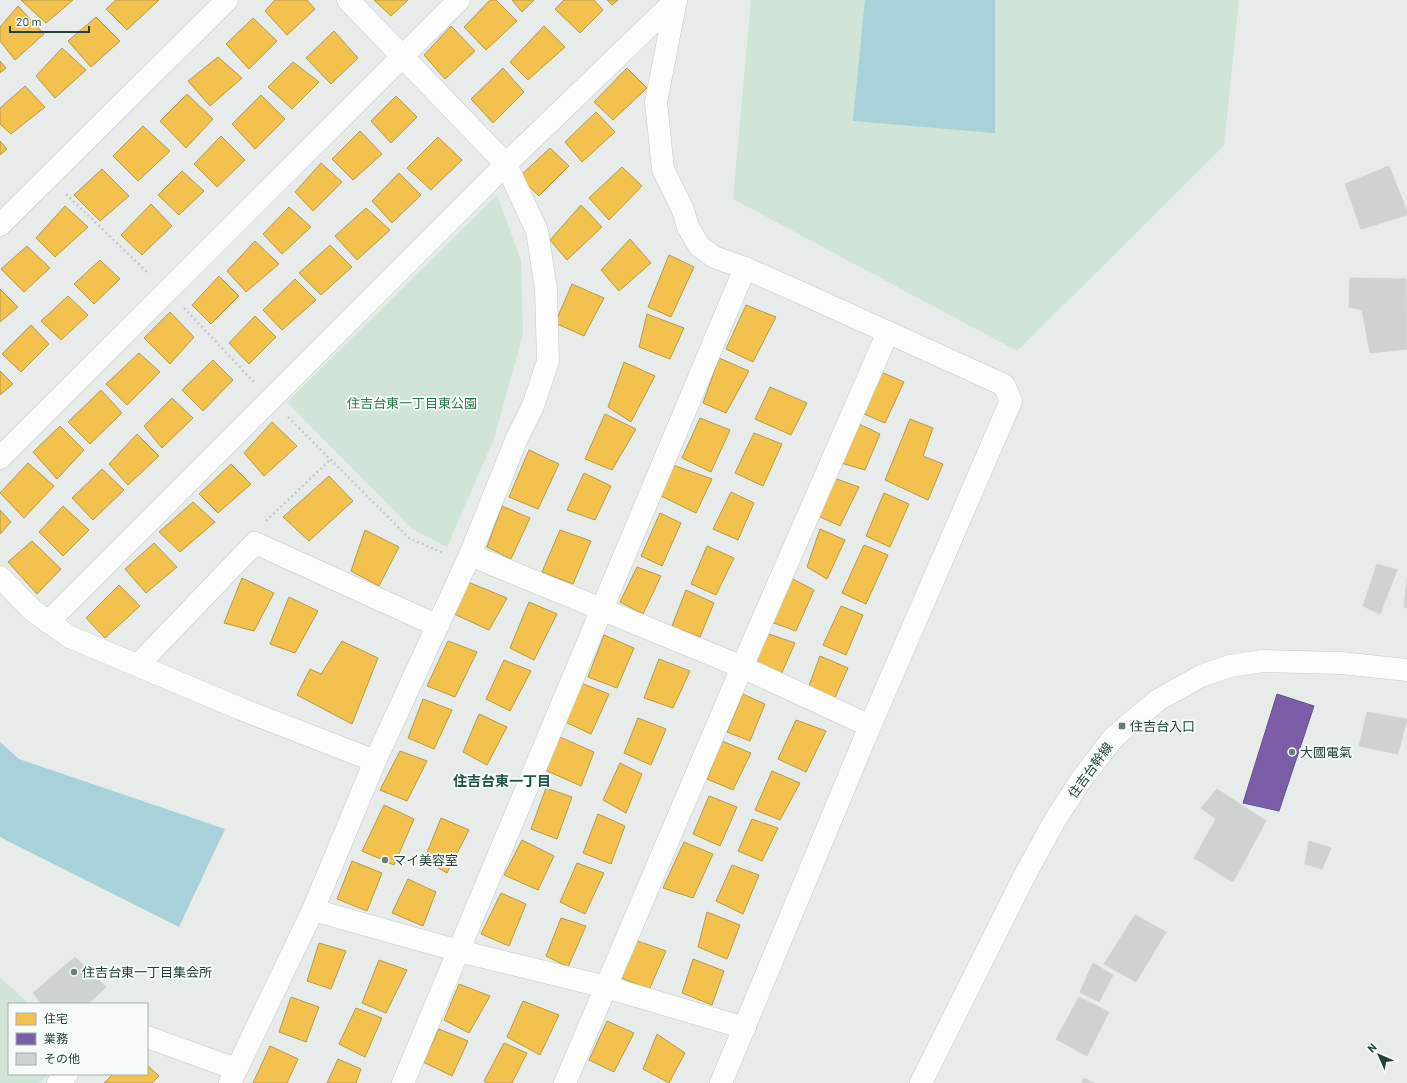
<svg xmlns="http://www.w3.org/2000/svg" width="1407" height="1083" viewBox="0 0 1407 1083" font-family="Barlow,'Noto Sans JP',sans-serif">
<rect width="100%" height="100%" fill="#e7ecea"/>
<g fill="#d0e5d7">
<path d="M751 0H1239L1224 146 1017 351 733 199Z"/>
<path d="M497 195 521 260 523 334 494 439 447 547 411 528 287 402Z"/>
<path d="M0 977 29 1004H9V1074H49L39 1083H0Z"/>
</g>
<g fill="#a8d1da">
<path d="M865 0H995V133L853 121Z"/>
<path d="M0 742 19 759 225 829 179 927 0 837Z"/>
</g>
<g fill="#f2c14e" stroke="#b49b48">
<path d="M21 0H73L46 23Z"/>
<path d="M116 0H159L127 30 106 9Z"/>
<path d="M275 0H307L315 9 287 35 265 11Z"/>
<path d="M374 0H408L391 16Z"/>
<path d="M490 0H496L517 21 486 50 464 27Z"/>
<path d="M512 0H534L522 12Z"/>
<path d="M564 0H594L603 10 580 33 555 9Z"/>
<path d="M607 0H618L612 5Z"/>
<path d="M18 6 44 34 15 60 0 41V27Z"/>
<path d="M96 17 120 41 91 67 68 41Z"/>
<path d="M253 18 277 41 249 69 226 44Z"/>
<path d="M451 26 475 51 445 79 424 55Z"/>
<path d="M544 26 565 47 528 80 510 62Z"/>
<path d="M334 31 358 58 331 84 306 58Z"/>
<path d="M62 48 86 70 55 98 36 76Z"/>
<path d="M218 57 242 78 210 106 188 81Z"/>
<path d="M0 61 6 68 0 73Z"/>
<path d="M293 62 319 82 292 109 268 87Z"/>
<path d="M503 68 524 92 493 123 471 99Z"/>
<path d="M627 68 647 88 613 120 594 102Z"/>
<path d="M25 86 45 107 11 134 0 124V108Z"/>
<path d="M187 94 213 119 186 148 160 121Z"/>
<path d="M261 95 285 119 255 149 232 124Z"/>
<path d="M396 96 417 117 391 143 371 121Z"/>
<path d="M596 112 615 132 582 162 565 142Z"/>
<path d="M143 126 170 151 138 181 113 156Z"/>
<path d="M360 131 382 154 353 180 332 159Z"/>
<path d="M221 136 245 160 217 187 194 164Z"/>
<path d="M438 137 462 160 431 190 407 168Z"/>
<path d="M0 141 7 149 0 155Z"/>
<path d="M550 148 569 166 539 196 519 177Z"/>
<path d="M321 163 342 182 313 211 295 192Z"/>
<path d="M622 167 642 186 609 220 589 198Z"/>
<path d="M102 169 129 196 100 221 74 195Z"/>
<path d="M182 171 204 191 179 215 158 195Z"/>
<path d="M399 173 421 195 392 223 372 201Z"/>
<path d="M151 204 172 226 142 255 121 235Z"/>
<path d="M581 205 602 227 567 260 550 240Z"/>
<path d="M65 206 88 227 55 257 36 238Z"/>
<path d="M289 207 311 227 282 254 263 234Z"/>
<path d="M366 208 390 230 357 260 335 236Z"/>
<path d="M630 239 651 263 619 291 601 270Z"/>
<path d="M255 241 279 264 246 292 227 271Z"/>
<path d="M330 245 352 267 321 295 299 273Z"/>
<path d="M27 246 50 268 24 292 1 269Z"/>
<path d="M669 255 694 267 671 317 648 307Z"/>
<path d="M100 260 120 279 94 304 74 284Z"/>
<path d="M219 276 239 296 211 324 192 305Z"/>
<path d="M295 279 316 300 282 330 263 310Z"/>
<path d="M572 284 604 298 584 336 555 323Z"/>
<path d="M0 289 18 307 0 322Z"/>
<path d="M68 296 88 315 61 340 41 321Z"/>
<path d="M746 305 776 317 753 362 726 349Z"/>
<path d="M170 312 194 337 170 364 144 338Z"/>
<path d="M647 314 684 328 670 359 639 347Z"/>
<path d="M255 316 276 337 249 364 229 343Z"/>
<path d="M31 325 49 344 21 372 2 354Z"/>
<path d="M139 353 160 372 127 405 106 384Z"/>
<path d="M719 358 749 371 726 413 703 403Z"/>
<path d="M213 360 233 380 203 411 182 390Z"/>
<path d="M624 362 655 376 631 422 608 407Z"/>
<path d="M0 371 13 384 0 395Z"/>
<path d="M879 371 904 382 885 423 864 414Z"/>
<path d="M770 387 807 403 791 435 755 419Z"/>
<path d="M101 390 122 413 90 444 68 422Z"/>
<path d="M172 398 193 418 162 448 144 426Z"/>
<path d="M605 414 636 429 612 470 585 459Z"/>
<path d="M700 418 730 430 711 472 682 458Z"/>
<path d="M910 419 933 428 923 456 943 464 928 500 885 480Z"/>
<path d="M272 422 297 446 264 476 244 453Z"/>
<path d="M855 422 880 434 865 470 841 463Z"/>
<path d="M60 426 84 450 57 479 33 452Z"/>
<path d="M754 433 782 444 763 486 735 473Z"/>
<path d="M137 434 159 456 128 485 109 464Z"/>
<path d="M529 450 559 464 538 509 509 497Z"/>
<path d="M28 463 54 486 24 518 0 493Z"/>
<path d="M231 464 251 484 218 513 199 494Z"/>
<path d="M673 465 712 479 696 513 661 496Z"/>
<path d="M102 469 124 490 93 520 72 498Z"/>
<path d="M584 473 611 486 595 520 567 510Z"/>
<path d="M329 476 353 501 309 541 283 517Z"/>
<path d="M834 478 859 487 840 526 818 516Z"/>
<path d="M731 492 754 503 738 540 713 529Z"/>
<path d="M884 493 909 504 890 547 866 536Z"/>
<path d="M193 502 215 522 180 552 159 532Z"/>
<path d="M63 506 89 530 63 556 39 532Z"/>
<path d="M502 506 530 518 511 559 487 547Z"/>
<path d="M0 510 11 522 0 534Z"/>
<path d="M660 513 681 523 662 566 641 556Z"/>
<path d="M820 529 845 540 827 579 807 567Z"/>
<path d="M365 530 399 547 379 586 351 571Z"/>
<path d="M560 530 591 541 573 584 542 572Z"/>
<path d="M32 541 61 569 37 594 8 562Z"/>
<path d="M154 543 177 567 146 593 125 569Z"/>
<path d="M864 545 888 555 866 604 842 593Z"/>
<path d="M707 546 734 558 716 595 691 584Z"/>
<path d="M637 567 661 576 643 614 620 602Z"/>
<path d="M242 578 274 593 254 631 224 623Z"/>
<path d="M791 578 814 590 796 631 771 622Z"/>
<path d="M468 582 507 598 489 630 454 614Z"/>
<path d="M119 585 140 606 105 638 86 618Z"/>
<path d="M686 590 714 603 700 637 672 626Z"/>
<path d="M289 597 318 611 295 653 270 644Z"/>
<path d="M529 602 557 614 534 660 510 648Z"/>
<path d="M841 606 863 615 846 655 823 645Z"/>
<path d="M766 633 795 643 780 677 752 664Z"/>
<path d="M604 635 634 648 617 688 588 677Z"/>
<path d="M342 641 378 658 352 724 297 695 310 669 321 674Z"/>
<path d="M448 641 477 652 455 697 427 686Z"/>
<path d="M820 656 848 668 833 702 807 691Z"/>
<path d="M659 659 690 671 673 708 644 698Z"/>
<path d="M504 660 531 671 510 711 486 699Z"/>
<path d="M581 683 609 694 591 734 565 722Z"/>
<path d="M743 694 765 704 750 741 727 732Z"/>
<path d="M423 699 452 710 434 749 408 738Z"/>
<path d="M479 714 507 727 487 765 463 752Z"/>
<path d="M638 718 666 729 651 765 624 753Z"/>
<path d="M796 720 826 731 806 772 778 759Z"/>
<path d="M560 737 594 752 581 786 545 770Z"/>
<path d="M722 741 751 753 733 790 707 779Z"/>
<path d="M400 751 427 761 407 801 380 790Z"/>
<path d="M620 763 642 774 626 813 603 800Z"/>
<path d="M772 771 800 783 780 820 755 810Z"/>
<path d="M546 788 572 797 557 839 531 829Z"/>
<path d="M709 796 737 807 720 846 693 834Z"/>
<path d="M384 805 414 819 394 865 362 851Z"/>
<path d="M598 814 625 826 611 864 583 853Z"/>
<path d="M441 818 469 830 447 873 424 860Z"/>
<path d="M752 819 778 828 762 861 738 851Z"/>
<path d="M522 840 554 856 538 890 504 875Z"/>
<path d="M684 842 713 854 693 898 663 888Z"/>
<path d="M352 861 382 873 367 911 337 899Z"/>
<path d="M577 863 604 873 585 914 560 902Z"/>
<path d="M732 865 759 875 743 914 716 901Z"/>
<path d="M408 879 436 892 423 926 392 913Z"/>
<path d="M501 893 526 904 509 946 481 934Z"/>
<path d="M707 912 740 925 727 959 698 947Z"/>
<path d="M561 918 586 926 568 967 546 956Z"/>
<path d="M635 940 666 951 649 990 622 978Z"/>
<path d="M319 943 346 951 331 989 307 981Z"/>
<path d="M693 959 724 971 712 1005 682 993Z"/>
<path d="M379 960 407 970 386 1013 362 1003Z"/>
<path d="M459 984 490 996 469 1033 444 1020Z"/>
<path d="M291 997 319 1007 306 1042 279 1032Z"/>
<path d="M523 1001 559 1015 540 1055 507 1037Z"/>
<path d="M356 1008 382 1018 365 1057 339 1044Z"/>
<path d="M607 1021 634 1033 614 1072 589 1060Z"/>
<path d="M439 1029 468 1041 452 1076 423 1062Z"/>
<path d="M657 1034 685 1053 669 1083 643 1069Z"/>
<path d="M504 1043 527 1053 512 1083H487L484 1081Z"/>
<path d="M270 1046 298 1059 287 1083H253Z"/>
<path d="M338 1059 361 1069 356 1083H327Z"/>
<path d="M147 1065 159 1076 152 1083H104L113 1074H147Z"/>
</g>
<path fill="#7b5ea7" stroke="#615586" d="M1277 694 1314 706 1279 811 1243 803Z"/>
<g fill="#ced3d1" stroke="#d0d5d3">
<path d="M1389 166 1407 211V215L1361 229 1345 184Z"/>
<path d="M1350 278 1406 279 1407 349 1370 353 1362 310 1349 307Z"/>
<path d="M1377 564 1397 570 1380 614 1363 606Z"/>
<path d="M1407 579V608L1404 607Z"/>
<path d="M1367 712 1407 719 1398 754 1359 746Z"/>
<path d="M1217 789 1266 821 1233 882 1194 858 1216 819 1201 808Z"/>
<path d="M1309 841 1331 848 1322 869 1305 864Z"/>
<path d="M1135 915 1166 932 1136 982 1104 964Z"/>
<path d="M75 957 106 987 88 1004H42L33 993Z"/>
<path d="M1093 963 1113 975 1099 1002 1080 992Z"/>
<path d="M1079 997 1109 1012 1087 1056 1056 1039Z"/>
<path d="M1083 1078 1094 1083H1082Z"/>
</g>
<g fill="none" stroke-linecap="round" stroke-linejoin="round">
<g stroke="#c4c9c7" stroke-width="23">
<g id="minor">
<path d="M676 0 656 102 663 169 683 210 688 227 699 246 714 257 745 268 806 295 1004 385 1011 401 870 726 721 1083"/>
<path d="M0 458 459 0"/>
<path d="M470 555 742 667 870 726"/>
<path d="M0 577 32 610 70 637 241 709 375 761"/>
<path d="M48 622 506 164 676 0"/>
<path d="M138 665 255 543 438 626"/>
<path d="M313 910 459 951 606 987 745 1028"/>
<path d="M147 1037 236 1069"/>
<path d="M58 1083 67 1074"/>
<path d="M230 1083 313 910 375 761 470 555 517 438 533 406 548 361 546 289 537 231 506 164 348 0"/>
<path d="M403 1083 745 268"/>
<path d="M565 1083 742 667 888 332"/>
</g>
</g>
<g stroke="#c4c9c7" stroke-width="23">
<g id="tertiary">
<path d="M0 225 227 0"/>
<path d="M921 1083 1026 873 1055 820 1083 777 1114 737 1158 700 1201 676 1230 666 1263 661 1341 663 1407 670"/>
</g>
</g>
<g stroke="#c2cbc9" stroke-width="2.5" stroke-dasharray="2 3" stroke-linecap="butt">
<path d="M66 194 149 274"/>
<path d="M184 308 254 382"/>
<path d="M288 417 409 538 443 553"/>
<path d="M266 521 331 459"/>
</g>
<use href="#minor" stroke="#fbfcfc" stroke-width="22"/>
<use href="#tertiary" stroke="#fbfcfc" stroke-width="22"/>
</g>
<g fill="#687d78" stroke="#f6faf8" stroke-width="1.5">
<rect x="1118" y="722" width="8" height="8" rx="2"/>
<circle cx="1292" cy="752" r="4"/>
<circle cx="385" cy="860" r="4"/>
<circle cx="74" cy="972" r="4"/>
</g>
<g text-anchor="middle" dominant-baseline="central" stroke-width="4" stroke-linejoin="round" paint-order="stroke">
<g font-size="13" fill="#2d794d" stroke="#f6faf8">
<text x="412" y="403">住吉台東一丁目東公園</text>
</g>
<g font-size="13" fill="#23413a" stroke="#f6faf8" text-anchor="start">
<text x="1130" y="726">住吉台入口</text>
<text x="1300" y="752">大國電氣</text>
<text x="393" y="860">マイ美容室</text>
<text x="82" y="972">住吉台東一丁目集会所</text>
</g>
<g font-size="13" fill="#23413a" stroke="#f6faf8">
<text transform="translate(1090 770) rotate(-54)">住吉台幹線</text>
</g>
<g font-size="14" font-weight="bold" fill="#1f5449" stroke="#f6faf8">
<text x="502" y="780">住吉台東一丁目</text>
</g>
</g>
<rect x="8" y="1003" width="140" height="72" fill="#f6faf8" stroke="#a2b0ac"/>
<rect x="16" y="1013" width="20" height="12" fill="#f2c14e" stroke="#a2b0ac"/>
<text x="44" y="1023" font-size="12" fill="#23413a">住宅</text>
<rect x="16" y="1033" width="20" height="12" fill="#7b5ea7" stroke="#a2b0ac"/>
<text x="44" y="1043" font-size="12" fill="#23413a">業務</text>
<rect x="16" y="1053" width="20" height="12" fill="#ced3d1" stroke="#a2b0ac"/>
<text x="44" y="1063" font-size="12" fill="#23413a">その他</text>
<g transform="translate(1379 1055) rotate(315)" stroke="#f6faf8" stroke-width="3" paint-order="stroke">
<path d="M0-3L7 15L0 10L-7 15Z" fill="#23413a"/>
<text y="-6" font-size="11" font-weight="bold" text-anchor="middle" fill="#23413a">N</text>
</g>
<path d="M10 26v6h79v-6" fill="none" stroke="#23413a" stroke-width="2"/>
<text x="16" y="26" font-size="12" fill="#23413a" stroke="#f6faf8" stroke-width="3" paint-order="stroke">20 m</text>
</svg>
